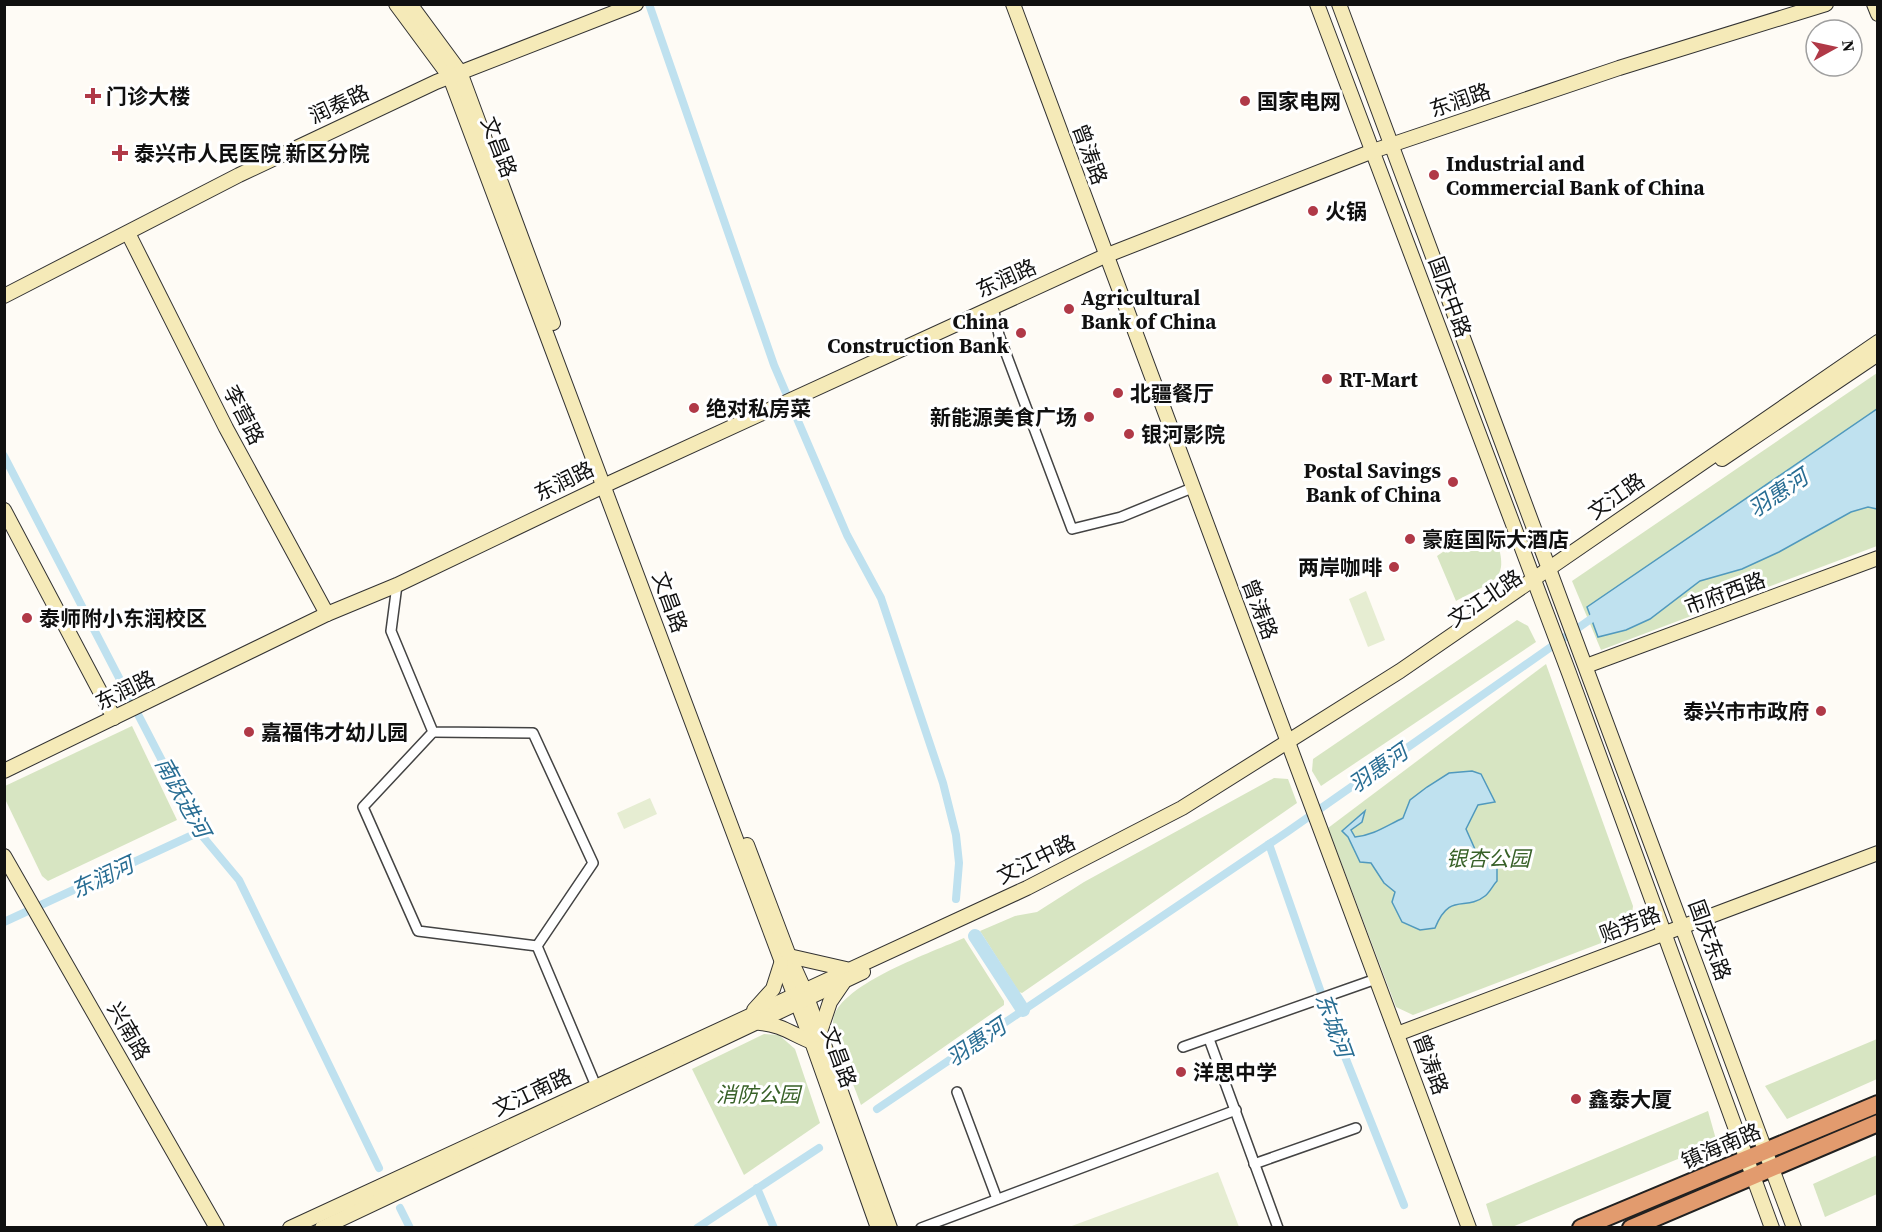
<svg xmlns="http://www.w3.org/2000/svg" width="1882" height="1232" font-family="'Source Serif 4','Noto Sans SC',serif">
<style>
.green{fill:#d7e5c2}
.pitch{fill:#e6edd2}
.water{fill:#bfe1ef;stroke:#5099bd;stroke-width:1.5}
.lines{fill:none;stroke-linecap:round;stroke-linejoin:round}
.canal{stroke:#bfe1ef;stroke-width:8}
.river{stroke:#bfe1ef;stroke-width:14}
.street-casing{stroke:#434343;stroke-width:12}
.secondary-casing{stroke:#323232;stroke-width:16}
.highway-casing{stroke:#212121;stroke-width:20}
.street{stroke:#fff;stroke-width:9}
.secondary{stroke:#f5eab8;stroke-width:14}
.highway{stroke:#e29b6e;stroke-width:16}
.poi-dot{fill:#b03947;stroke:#fff;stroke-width:2}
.labels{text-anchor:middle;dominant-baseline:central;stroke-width:6;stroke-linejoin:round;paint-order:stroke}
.poi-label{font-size:21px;font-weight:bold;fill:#101010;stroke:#fff;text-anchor:start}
.street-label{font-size:21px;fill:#101010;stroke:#fff}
.park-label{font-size:21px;font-style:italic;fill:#386128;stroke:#fff}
.water-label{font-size:22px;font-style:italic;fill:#286d93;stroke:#fff}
</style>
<rect width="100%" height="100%" fill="#fefbf5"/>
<g class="green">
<polygon points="1877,373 1877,546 1601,650 1572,581"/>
<path d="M1475,530H1493C1512,581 1498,578 1456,601L1437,556Z"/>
<polygon points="1517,620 1528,626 1536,642 1321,786 1312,771 1313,759"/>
<polygon points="1546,664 1633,906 1630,932 1413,1015 1396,1007 1328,828"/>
<polygon points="132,726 177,820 48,881 42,876 5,799 5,786"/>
<polygon points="1274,778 1288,779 1297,803 1022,993 1019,992 980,931 1015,916 1037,912 1084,882"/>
<path d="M964,938L1004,1001V1005L861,1105C855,1087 833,1039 833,1022C834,986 933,952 964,938Z"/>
<polygon points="764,1034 779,1035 795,1049 820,1123 744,1175 692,1069"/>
<polygon points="1877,1039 1877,1079 1787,1119 1765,1086"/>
<polygon points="1708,1111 1717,1143 1512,1227 1493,1227 1486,1204"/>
<polygon points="1877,1155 1877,1194 1825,1217 1813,1184"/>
</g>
<g class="pitch">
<polygon points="1366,591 1385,640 1368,647 1349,599"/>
<polygon points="650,798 657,814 624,829 617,813"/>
<polygon points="1218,1172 1239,1227 1069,1227"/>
</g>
<g class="water">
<polygon points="1877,409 1877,509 1868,507 1851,512 1779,552 1742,569 1700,581 1650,619 1626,630 1598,637 1587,607"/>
<path d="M1472,771L1481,774L1495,802L1478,805L1466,829L1478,856L1489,854L1497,867V881C1493,885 1490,892 1485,896C1465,912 1450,891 1435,928L1420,930L1402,922L1392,902L1395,892L1384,883L1371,863L1360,862L1348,837L1342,831L1365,811L1362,822L1351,830L1355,837C1374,835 1386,826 1403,818L1410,800L1427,787L1449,773Z"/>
</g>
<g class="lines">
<g class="canal">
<polyline points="649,4 774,365 847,535 881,598 943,783 956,835 959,863 956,899"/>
<polyline points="4,456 199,832 239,880 379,1168"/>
<polyline points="1269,844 1332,1024 1404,1205"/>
<polyline points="4,922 199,832"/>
<polyline points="877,1109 1287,832 1598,614"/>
<polyline points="757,1188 774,1228"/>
<polyline points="400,1208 410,1228"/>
<polyline points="697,1228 819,1148"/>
</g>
<polyline class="river" points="975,936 1023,1010"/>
<defs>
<g id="street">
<polyline points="993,307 999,335 1072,529 1121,517 1192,488"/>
<polyline points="397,585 391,631 433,732 533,733 593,863 537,946 596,1086"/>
<polyline points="433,732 363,807 418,931 537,946"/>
<polyline points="1209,1039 1278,1228"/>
<polyline points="1183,1047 1376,979"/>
<polyline points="957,1092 997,1199"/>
<polyline points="1254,1164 1356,1128"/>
<polyline points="921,1228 1236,1110"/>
</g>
<g id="secondary">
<polyline points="396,4 450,77 812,1042 878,1228"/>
<polyline points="410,4 460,72 553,323"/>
<polyline points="1013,4 1469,1228"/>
<polyline points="1317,4 1569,673 1772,1228"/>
<polyline points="1339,4 1794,1228"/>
<polyline points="1874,4 1878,14"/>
<polyline points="128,233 226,428 327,614"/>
<polyline points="4,296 239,175 436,82 636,4"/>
<polyline points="1722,459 1878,354"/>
<polyline points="4,510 114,718"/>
<polyline points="1586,666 1878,558"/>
<polyline points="4,771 327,614 397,585 612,482 1105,256 1373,151 1619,68 1826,4"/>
<polyline points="747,845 789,956 804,989 890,1228"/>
<polyline points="4,856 217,1228"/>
<polyline points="789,956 846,969"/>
<polyline points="754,1010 773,989 781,964"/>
<path d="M760,1023C780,1024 794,1035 812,1042"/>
<polyline points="1397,1034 1878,853"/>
<polyline points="819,1035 830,1002 843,983"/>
<polyline points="290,1228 1027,888 1182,808 1400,671 1878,342"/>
<polyline points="322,1228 863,972"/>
</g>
<g id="highway">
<polyline points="1581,1228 1878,1104"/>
<polyline points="1631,1228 1878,1123"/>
</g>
</defs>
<use href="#street" class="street-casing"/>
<use href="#secondary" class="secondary-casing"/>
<use href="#highway" class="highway-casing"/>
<use href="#street" class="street"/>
<use href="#secondary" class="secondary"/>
<use href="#highway" class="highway"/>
</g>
<g class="poi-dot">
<path d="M90 87h6v6h6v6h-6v6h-6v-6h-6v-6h6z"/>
<circle cx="1245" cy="101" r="6"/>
<path d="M117 144h6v6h6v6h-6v6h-6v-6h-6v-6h6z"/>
<circle cx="1434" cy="175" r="6"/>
<circle cx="1313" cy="211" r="6"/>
<circle cx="1069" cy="309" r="6"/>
<circle cx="1021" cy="333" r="6"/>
<circle cx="1327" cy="379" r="6"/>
<circle cx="1118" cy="393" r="6"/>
<circle cx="694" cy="408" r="6"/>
<circle cx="1089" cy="417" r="6"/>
<circle cx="1129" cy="434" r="6"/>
<circle cx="1453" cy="482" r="6"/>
<circle cx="1410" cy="539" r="6"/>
<circle cx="1394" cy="567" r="6"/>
<circle cx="27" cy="618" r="6"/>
<circle cx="1821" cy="711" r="6"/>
<circle cx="249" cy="732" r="6"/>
<circle cx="1181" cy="1072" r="6"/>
<circle cx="1576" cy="1099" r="6"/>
</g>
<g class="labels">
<g class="poi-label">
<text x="106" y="96">门诊大楼</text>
<text x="1257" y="101">国家电网</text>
<text x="134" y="153">泰兴市人民医院 新区分院</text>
<text x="1446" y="163">Industrial and<tspan x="1446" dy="24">Commercial Bank of China</tspan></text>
<text x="1325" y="211">火锅</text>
<text x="1081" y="297">Agricultural<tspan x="1081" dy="24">Bank of China</tspan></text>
<text x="1009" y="321" text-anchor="end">China<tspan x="1009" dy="24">Construction Bank</tspan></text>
<text x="1339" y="379">RT-Mart</text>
<text x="1130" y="393">北疆餐厅</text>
<text x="706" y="408">绝对私房菜</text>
<text x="1077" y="417" text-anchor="end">新能源美食广场</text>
<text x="1141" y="434">银河影院</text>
<text x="1441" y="470" text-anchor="end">Postal Savings<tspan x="1441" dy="24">Bank of China</tspan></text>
<text x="1422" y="539">豪庭国际大酒店</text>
<text x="1382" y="567" text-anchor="end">两岸咖啡</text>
<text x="39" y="618">泰师附小东润校区</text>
<text x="1809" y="711" text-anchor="end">泰兴市市政府</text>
<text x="261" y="732">嘉福伟才幼儿园</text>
<text x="1193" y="1072">洋思中学</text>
<text x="1588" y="1099">鑫泰大厦</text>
</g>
<g class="street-label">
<text transform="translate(1460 100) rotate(-19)">东润路</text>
<text transform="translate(339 104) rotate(-25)">润泰路</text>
<text transform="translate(499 147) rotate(69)">文昌路</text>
<text transform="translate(1090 154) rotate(70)">曾涛路</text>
<text transform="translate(1006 278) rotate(-24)">东润路</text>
<text transform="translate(1450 297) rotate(70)">国庆中路</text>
<text transform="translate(244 415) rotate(63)">李营路</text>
<text transform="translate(564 481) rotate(-26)">东润路</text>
<text transform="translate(1616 496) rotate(-35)">文江路</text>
<text transform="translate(1725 593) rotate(-20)">市府西路</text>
<text transform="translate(1485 598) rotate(-34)">文江北路</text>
<text transform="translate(670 602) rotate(70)">文昌路</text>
<text transform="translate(1260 609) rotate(69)">曾涛路</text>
<text transform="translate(125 690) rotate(-26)">东润路</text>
<text transform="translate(1036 859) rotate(-26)">文江中路</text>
<text transform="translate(1630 924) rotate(-21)">贻芳路</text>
<text transform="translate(1710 940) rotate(70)">国庆东路</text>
<text transform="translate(129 1031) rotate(60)">兴南路</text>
<text transform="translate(839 1057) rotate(70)">文昌路</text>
<text transform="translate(1431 1064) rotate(70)">曾涛路</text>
<text transform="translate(532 1092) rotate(-25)">文江南路</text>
<text transform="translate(1721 1146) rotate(-23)">镇海南路</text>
</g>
<g class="park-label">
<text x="1488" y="858">银杏公园</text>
<text x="758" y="1094">消防公园</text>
</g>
<g class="water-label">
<text transform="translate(1778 493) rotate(-34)">羽惠河</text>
<text transform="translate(1378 768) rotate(-35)">羽惠河</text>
<text transform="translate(183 797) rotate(61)">南跃进河</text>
<text transform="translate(102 877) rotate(-25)">东润河</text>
<text transform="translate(1334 1025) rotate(70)">东城河</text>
<text transform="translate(976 1042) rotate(-34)">羽惠河</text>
</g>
</g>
<rect width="1882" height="1232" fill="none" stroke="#101010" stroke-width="12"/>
<g transform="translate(1834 48) rotate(82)"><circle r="28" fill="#ffffff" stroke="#9f9f9f" stroke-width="1.5"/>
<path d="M0-4.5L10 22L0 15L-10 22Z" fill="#b03947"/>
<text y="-9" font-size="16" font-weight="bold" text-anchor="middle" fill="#101010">N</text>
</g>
</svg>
